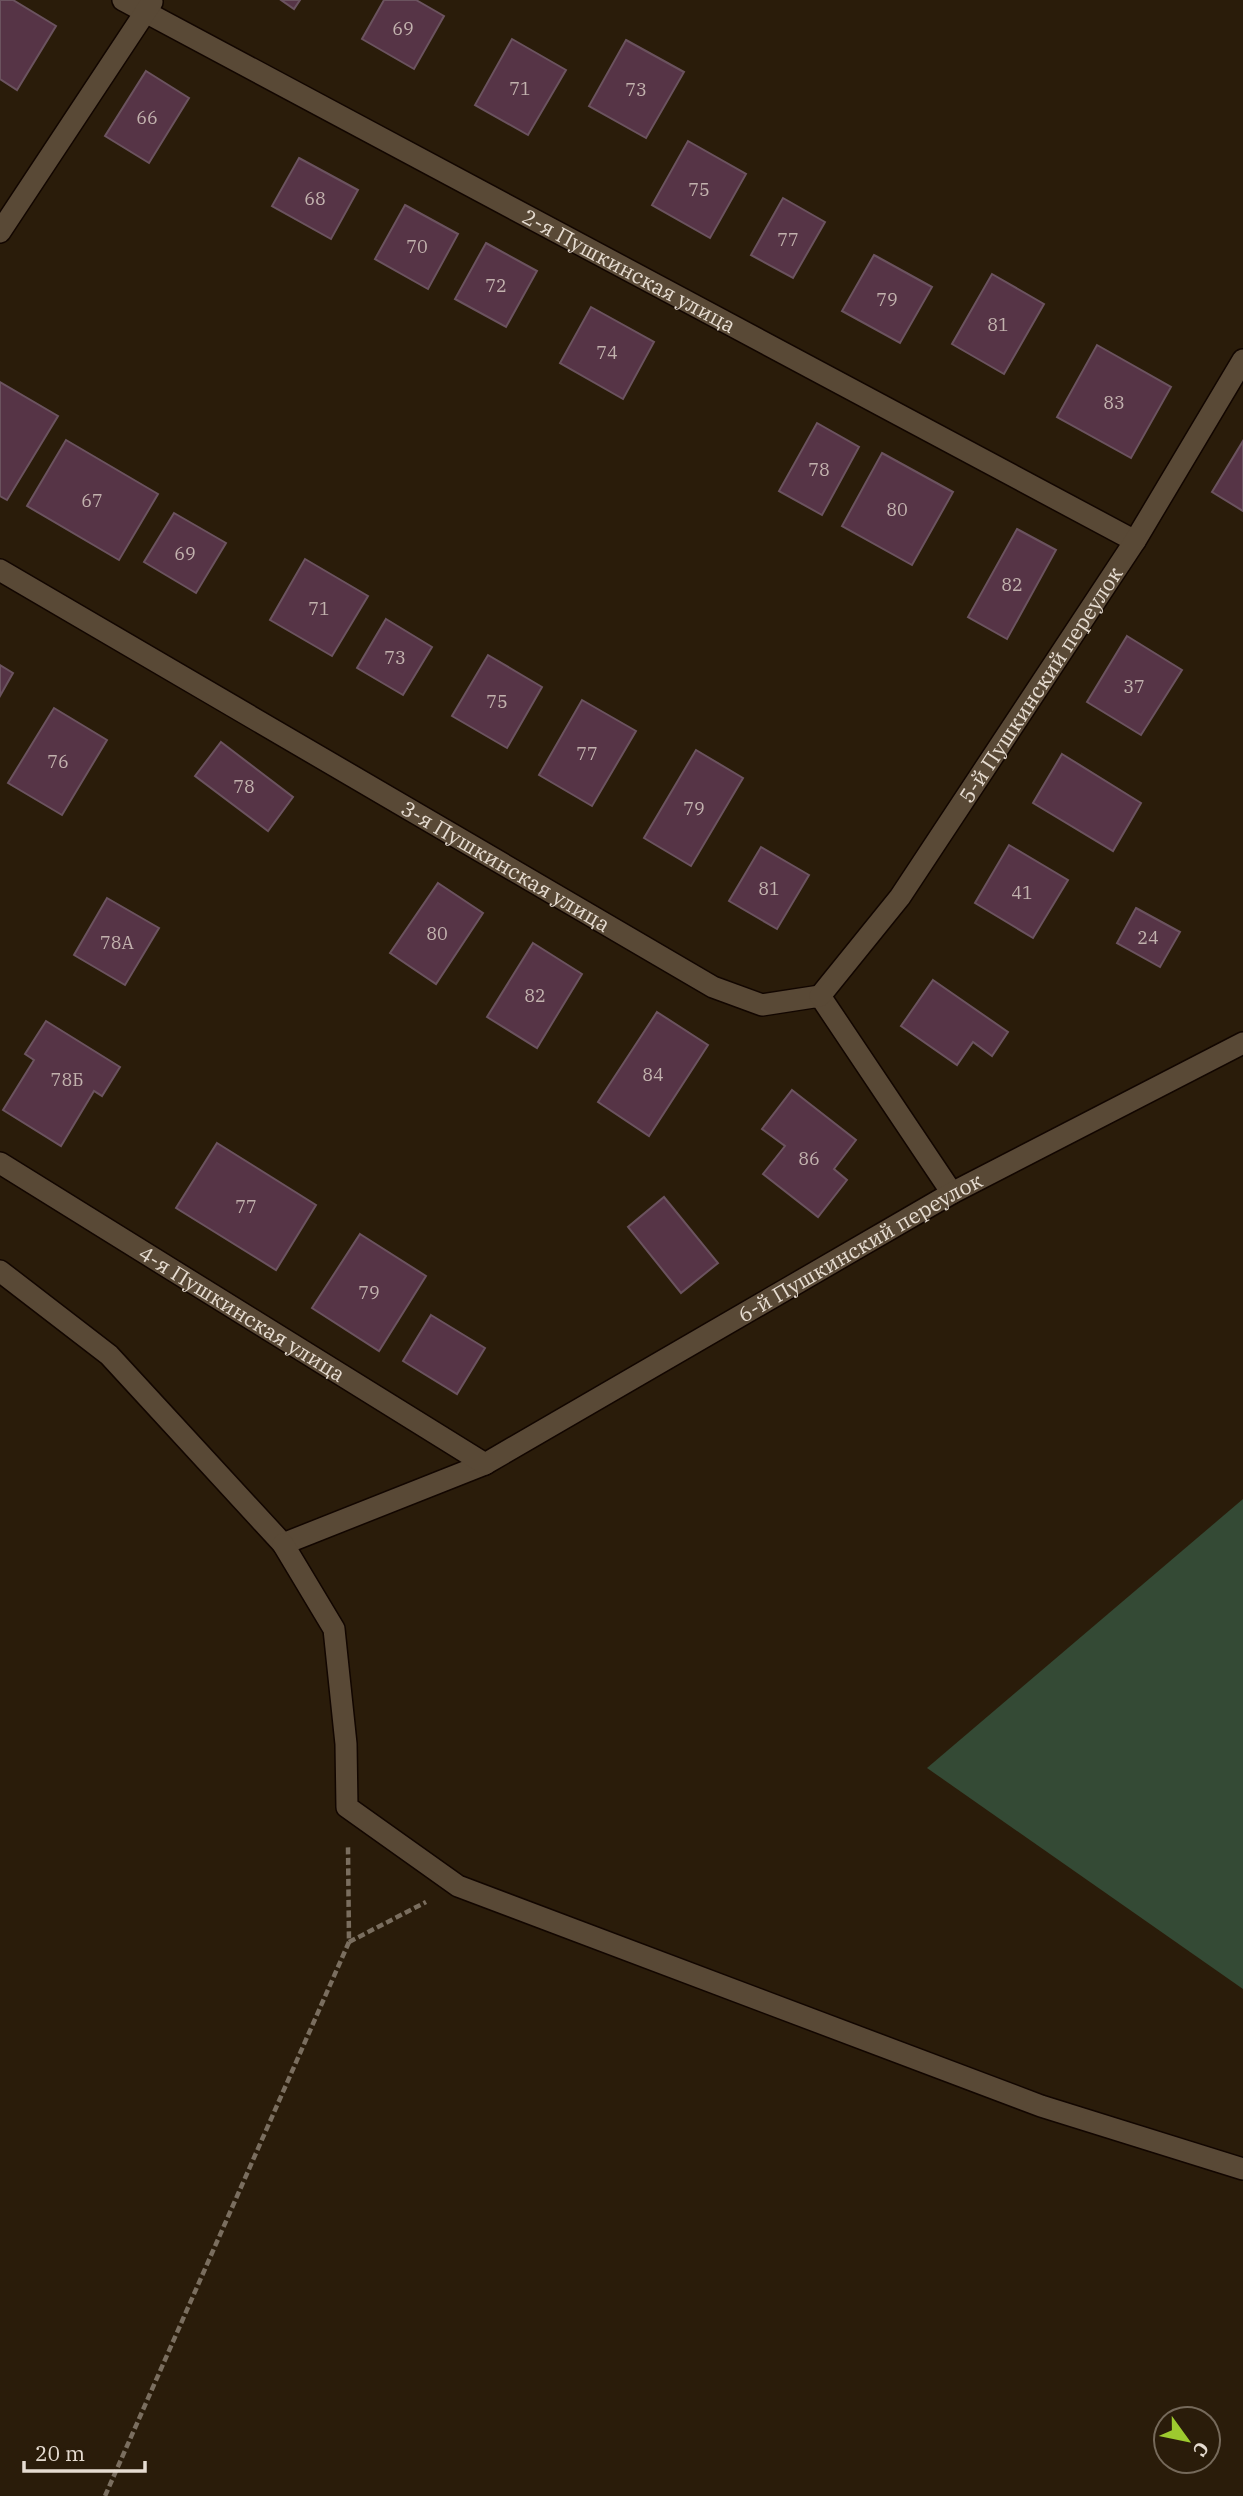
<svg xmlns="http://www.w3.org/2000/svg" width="1243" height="2496" font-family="'IBM Plex Serif',serif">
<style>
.green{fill:#344a35}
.building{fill:#563446;stroke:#6b535f;stroke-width:2}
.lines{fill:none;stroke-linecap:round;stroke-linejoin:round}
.service-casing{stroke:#120600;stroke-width:24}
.minor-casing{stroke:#120600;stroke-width:24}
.path{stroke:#7a6e5f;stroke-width:4.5;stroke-dasharray:7 3.5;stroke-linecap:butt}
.service{stroke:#594936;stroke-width:21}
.minor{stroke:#594936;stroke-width:21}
.labels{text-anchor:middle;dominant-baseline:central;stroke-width:6;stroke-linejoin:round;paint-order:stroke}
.number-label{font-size:18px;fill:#c2b2ae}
.street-label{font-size:21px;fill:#e6dcd1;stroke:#2a1c0a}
</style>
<rect width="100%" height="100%" fill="#2a1c0a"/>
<polygon class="green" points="1243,1499 1243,1989 927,1768"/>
<g class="building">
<polygon points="0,0 13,0 56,26 17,90 0,79"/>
<polygon points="281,0 300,0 294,9"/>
<polygon points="384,0 416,0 444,16 414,69 362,39"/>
<polygon points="512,39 566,70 528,135 475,105"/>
<polygon points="626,40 684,72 646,138 589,106"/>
<polygon points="146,71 189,98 149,163 105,136"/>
<polygon points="688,141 746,174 710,238 652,205"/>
<polygon points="299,158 358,190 331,239 272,206"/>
<polygon points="783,198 825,222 793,278 751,255"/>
<polygon points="405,205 458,234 428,289 375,259"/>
<polygon points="486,243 537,271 506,327 455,299"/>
<polygon points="874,255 932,287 900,343 842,311"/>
<polygon points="992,274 1044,304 1004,374 952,344"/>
<polygon points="591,307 654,342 623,399 560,363"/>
<polygon points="1097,345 1171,387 1131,458 1057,417"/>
<polygon points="0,382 58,416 7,500 0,496"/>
<polygon points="817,423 859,447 822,515 779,491"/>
<polygon points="66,440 158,494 119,560 27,506"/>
<polygon points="1243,441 1243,511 1212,492"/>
<polygon points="882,453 953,492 912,565 842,526"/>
<polygon points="174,513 226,543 196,593 144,562"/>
<polygon points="1017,529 1056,550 1007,639 968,617"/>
<polygon points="305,559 368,596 332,656 270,620"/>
<polygon points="386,619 432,647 403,695 357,668"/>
<polygon points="1127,636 1182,670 1141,735 1087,702"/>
<polygon points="488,655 542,687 507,748 452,716"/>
<polygon points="0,665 13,673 0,696"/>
<polygon points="582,700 636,731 592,806 539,775"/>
<polygon points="54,708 107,740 62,815 8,783"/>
<polygon points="221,742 293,797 268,831 195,776"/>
<polygon points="696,750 743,778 691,866 644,838"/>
<polygon points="1062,754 1141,803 1113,851 1033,803"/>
<polygon points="1009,845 1068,880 1033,938 975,903"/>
<polygon points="761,847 809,875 777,929 729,901"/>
<polygon points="438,883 483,913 436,984 390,953"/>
<polygon points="107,898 159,928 125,985 74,955"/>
<polygon points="1136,908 1180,932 1160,967 1117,943"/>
<polygon points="533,943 582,974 537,1048 487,1017"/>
<polygon points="933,980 1008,1032 992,1056 973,1042 957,1065 901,1026"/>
<polygon points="657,1012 708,1045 649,1136 598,1102"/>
<polygon points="46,1021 120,1067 102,1096 94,1091 61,1146 3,1110 34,1060 25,1054"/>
<polygon points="792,1090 856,1140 834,1169 847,1180 818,1217 763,1174 785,1146 762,1129"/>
<polygon points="217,1143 316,1205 276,1270 176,1208"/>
<polygon points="664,1197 718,1263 681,1293 628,1227"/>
<polygon points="360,1234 426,1276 379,1351 312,1308"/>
<polygon points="431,1315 485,1348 457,1394 403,1361"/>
</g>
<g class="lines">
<defs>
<g id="service">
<polyline points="0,1271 109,1355 283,1544 485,1464"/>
<polyline points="283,1544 334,1629 346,1744 347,1807 458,1886 1041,2106 1243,2169"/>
</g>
<g id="minor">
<path id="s1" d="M123,0L1135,541"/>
<polyline points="0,232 152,2"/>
<path id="s2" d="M0,570L713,987L762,1005L820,996L952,1193"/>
<path id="s3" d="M820,996L900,897L1135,541L1243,360"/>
<path id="s4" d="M0,1163L485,1464L952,1193L1243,1043"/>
</g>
</defs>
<use href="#service" class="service-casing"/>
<use href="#minor" class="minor-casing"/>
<g class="path">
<polyline points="349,1942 426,1902"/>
<polyline points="105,2496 349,1942 348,1846"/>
</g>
<use href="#service" class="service"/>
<use href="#minor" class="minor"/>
</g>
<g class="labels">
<g class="number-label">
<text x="403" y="28">69</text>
<text x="520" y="88">71</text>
<text x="636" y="89">73</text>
<text x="147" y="117">66</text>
<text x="699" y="189">75</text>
<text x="315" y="198">68</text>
<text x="788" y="239">77</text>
<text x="417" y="246">70</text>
<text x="496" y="285">72</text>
<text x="887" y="299">79</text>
<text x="998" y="324">81</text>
<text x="607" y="352">74</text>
<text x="1114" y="402">83</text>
<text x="819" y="469">78</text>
<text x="92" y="500">67</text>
<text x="897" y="509">80</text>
<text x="185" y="553">69</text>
<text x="1012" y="584">82</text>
<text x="319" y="608">71</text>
<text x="395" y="657">73</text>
<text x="1134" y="686">37</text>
<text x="497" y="701">75</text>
<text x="587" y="753">77</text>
<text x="58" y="761">76</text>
<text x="244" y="786">78</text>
<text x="694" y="808">79</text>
<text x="769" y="888">81</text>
<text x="1022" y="892">41</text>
<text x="437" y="933">80</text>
<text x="1148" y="937">24</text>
<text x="117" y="942">78А</text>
<text x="535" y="995">82</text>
<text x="653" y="1074">84</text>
<text x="67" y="1079">78Б</text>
<text x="809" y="1158">86</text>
<text x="246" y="1206">77</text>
<text x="369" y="1292">79</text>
</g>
<g class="street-label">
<text stroke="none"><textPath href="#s1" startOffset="574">2-я Пушкинская улица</textPath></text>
<text stroke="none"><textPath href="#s3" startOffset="382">5-й Пушкинский переулок</textPath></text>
<text stroke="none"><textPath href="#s2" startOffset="586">3-я Пушкинская улица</textPath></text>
<text stroke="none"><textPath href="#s4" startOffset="1004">6-й Пушкинский переулок</textPath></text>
<text stroke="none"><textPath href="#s4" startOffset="285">4-я Пушкинская улица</textPath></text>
</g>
</g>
<g transform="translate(1187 2440) rotate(123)"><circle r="33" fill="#2a1c0a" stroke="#75695a" stroke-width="2"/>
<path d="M0-5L12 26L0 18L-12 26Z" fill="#9dca2f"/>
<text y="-10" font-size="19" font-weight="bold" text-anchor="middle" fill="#e6dcd1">С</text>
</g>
<path d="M24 2461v10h121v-10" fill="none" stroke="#e6dcd1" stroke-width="3.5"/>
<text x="35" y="2461" font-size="21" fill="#e6dcd1" stroke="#2a1c0a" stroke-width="5" paint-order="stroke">20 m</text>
</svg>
